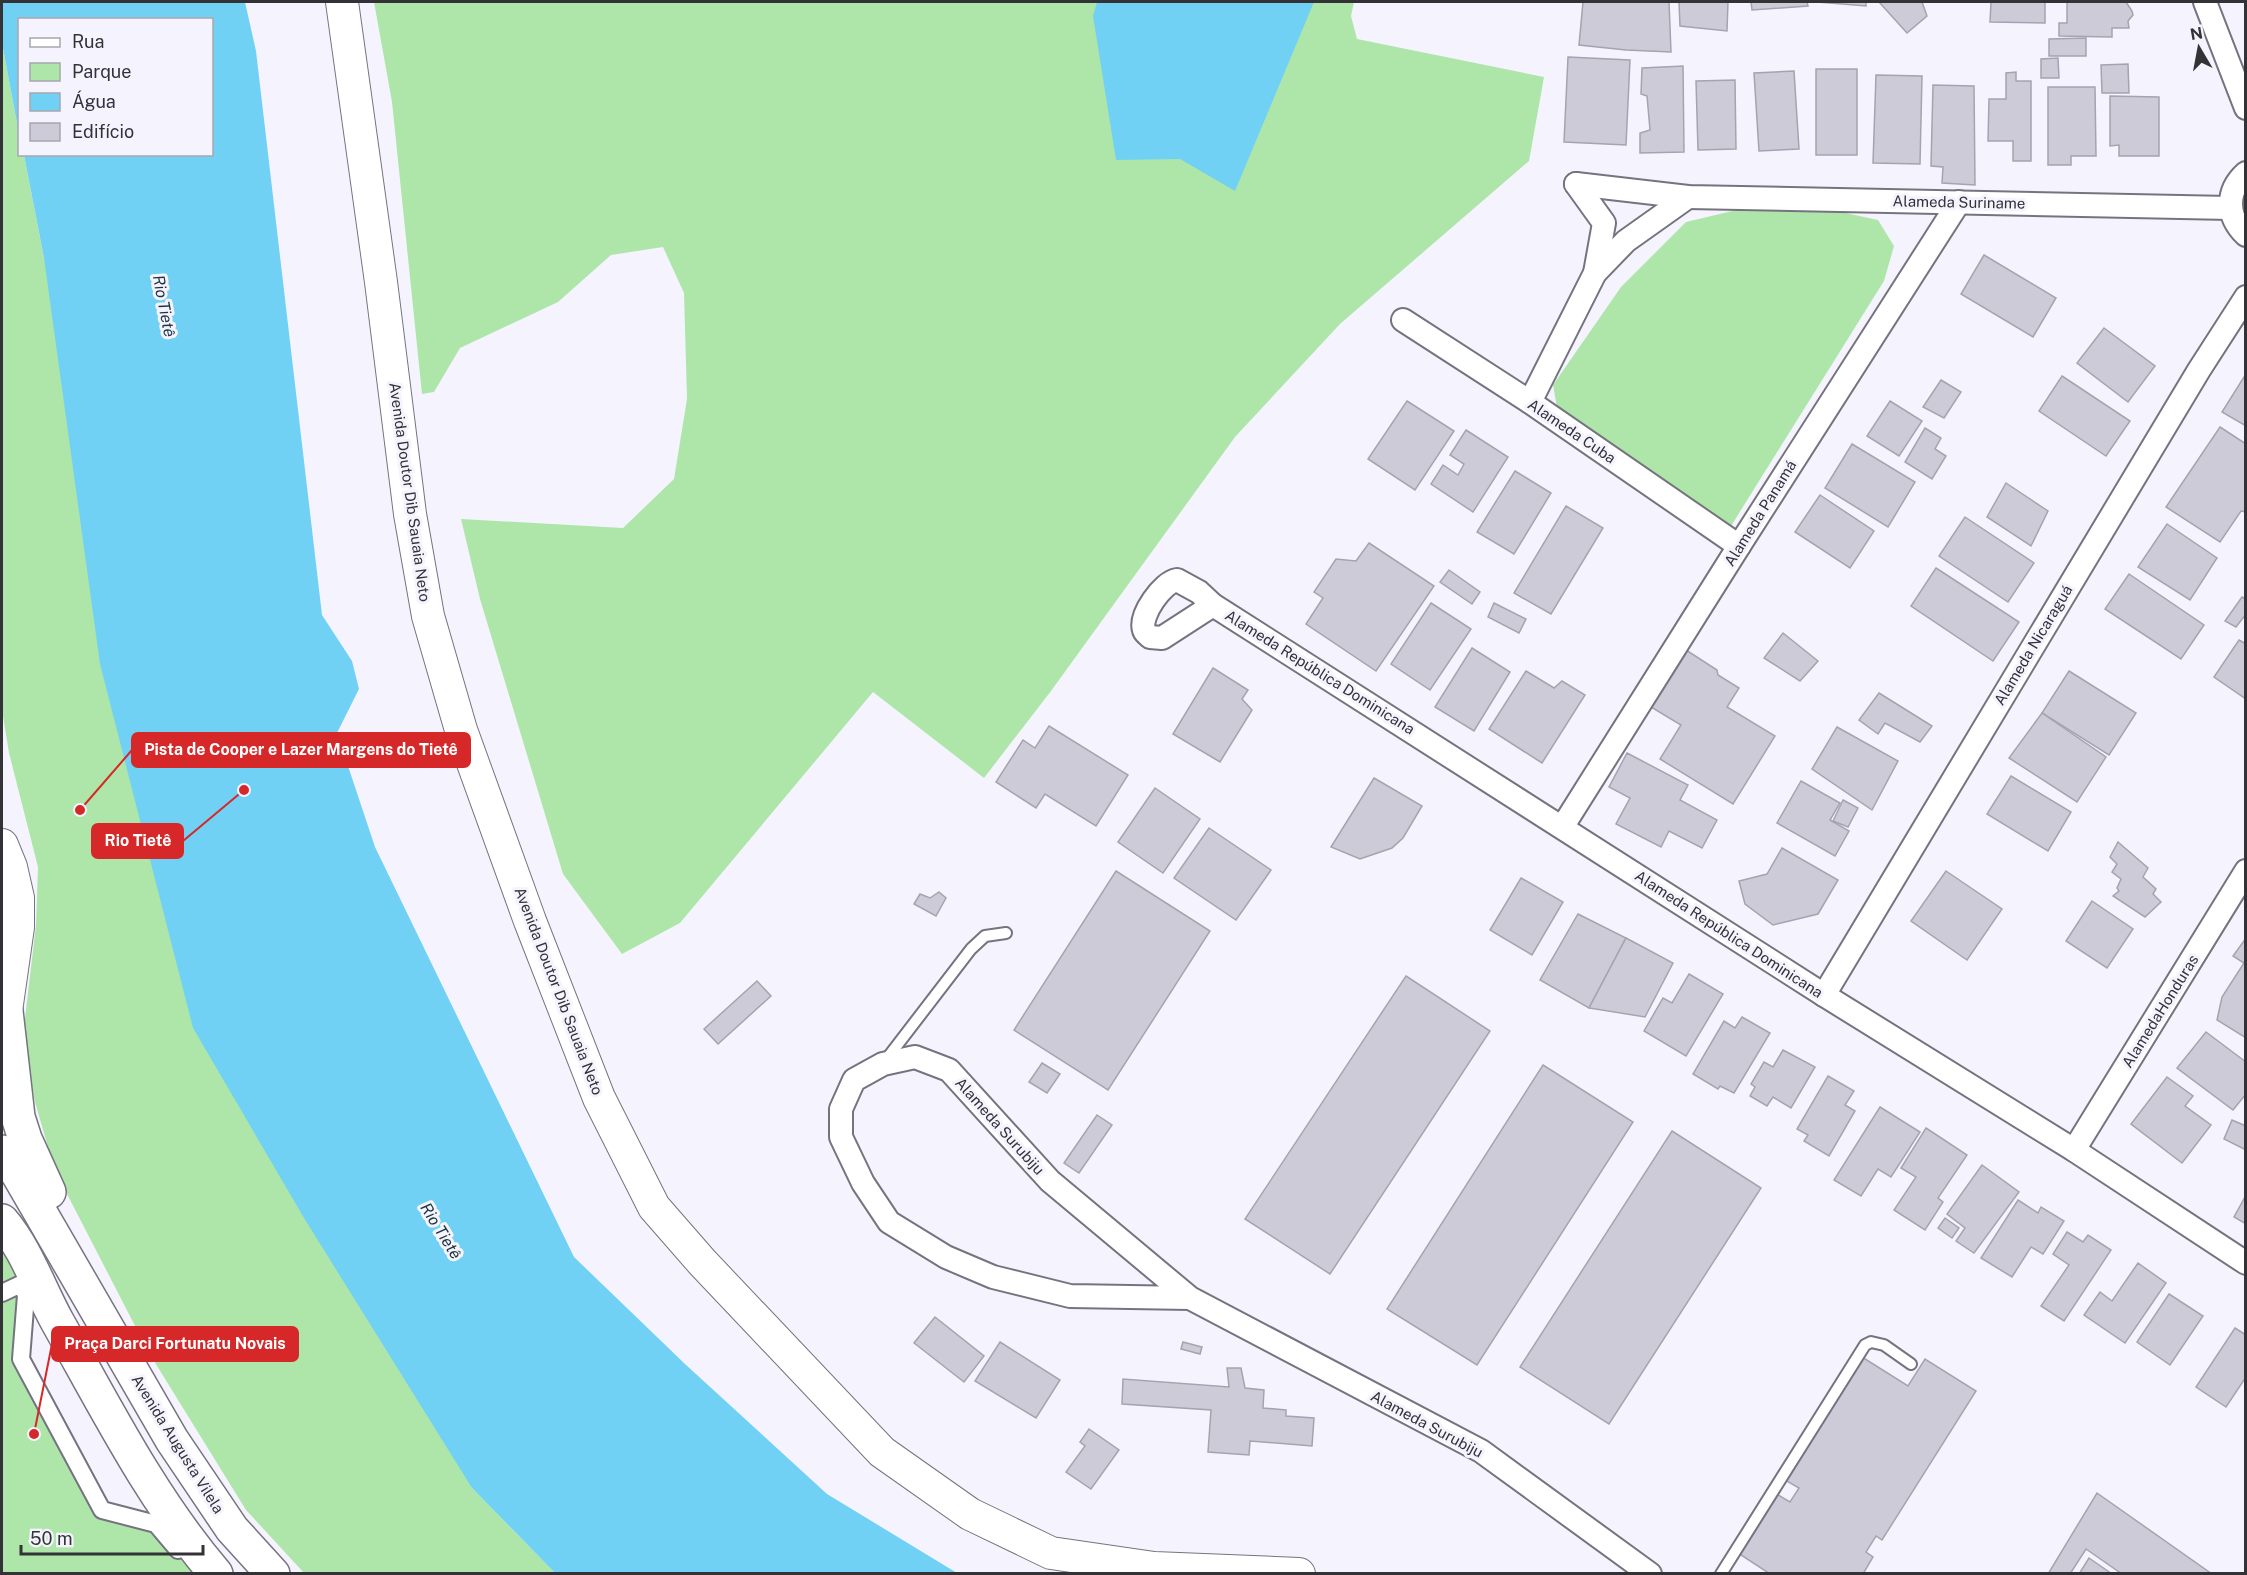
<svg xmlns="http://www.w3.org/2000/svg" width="2247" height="1575" font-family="'Public Sans',sans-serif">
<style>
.green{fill:#aee6aa}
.water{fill:#71d1f4}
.building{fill:#cdcbd8;stroke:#a5a3b0;stroke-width:1.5}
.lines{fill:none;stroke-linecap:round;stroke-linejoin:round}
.service-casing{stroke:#75737f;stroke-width:14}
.pedestrian-casing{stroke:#75737f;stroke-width:20}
.minor-casing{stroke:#75737f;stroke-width:26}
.secondary-casing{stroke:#75737f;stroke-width:34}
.primary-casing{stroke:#75737f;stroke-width:36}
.service{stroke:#fff;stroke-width:10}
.pedestrian{stroke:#fff;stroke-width:16}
.minor{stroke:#fff;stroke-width:22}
.secondary{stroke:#fff;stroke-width:32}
.primary{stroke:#fff;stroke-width:33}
.labels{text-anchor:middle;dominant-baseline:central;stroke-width:6;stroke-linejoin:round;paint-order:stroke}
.street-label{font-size:15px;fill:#323237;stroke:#f5f4fe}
.water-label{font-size:16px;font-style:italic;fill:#1e343c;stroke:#f5f4fe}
.leader{fill:none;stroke:#d62828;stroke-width:2}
.callout-dot{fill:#d62828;stroke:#f5f4fe;stroke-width:2}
.callout{fill:#d62828;stroke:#d62828;stroke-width:2}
.callout-label{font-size:16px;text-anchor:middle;font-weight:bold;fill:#fff}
</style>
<rect width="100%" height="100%" fill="#f5f4fe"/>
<g class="green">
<polygon points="374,2 1354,2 1351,16 1357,39 1544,77 1529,161 1340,324 1235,437 1051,691 984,778 873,692 680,923 622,954 563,874 480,599 461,519 623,528 674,479 687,399 684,293 663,247 611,255 558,302 460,348 434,392 422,394 392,102"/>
<polygon points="2,43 19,134 20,154 24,155 44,258 472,1488 555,1573 304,1573 246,1510 149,1353 67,1194 48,1147 35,1102 23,1035 36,925 38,867 9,753 2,710"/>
<polygon points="1745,208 1841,212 1878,220 1894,246 1884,281 1731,526 1558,413 1553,385 1621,287 1686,222"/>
<polygon points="2,1242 23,1277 25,1359 107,1508 161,1520 204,1573 2,1573"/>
</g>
<g class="water">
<polygon points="2,2 245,2 256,51 322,615 352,661 359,689 337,733 375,847 574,1257 685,1364 827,1494 957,1573 555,1573 472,1488 304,1218 193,1028 100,664 44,258 24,155 212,154 212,20 20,20 19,134 2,43"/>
<polygon points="1097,2 1314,2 1235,191 1180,159 1116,160 1093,16"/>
</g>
<g class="building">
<polygon points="1583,2 1669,2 1671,52 1626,50 1579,45"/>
<polygon points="1679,2 1728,2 1727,31 1680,26"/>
<polygon points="1751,2 1807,2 1808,6 1752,10"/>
<polygon points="1817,2 1866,2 1866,6"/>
<polygon points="1879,2 1922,2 1927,16 1907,33"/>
<polygon points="1991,2 2045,2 2045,23 1990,22"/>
<polygon points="2067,2 2126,2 2132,11 2133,15 2128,21 2129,28 2112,28 2112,37 2059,36 2059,23 2067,23"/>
<polygon points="2086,38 2086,56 2049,56 2049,39"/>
<polygon points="1568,57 1630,60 1626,145 1564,142"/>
<polygon points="2058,58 2059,78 2041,78 2041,59"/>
<polygon points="2128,64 2129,93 2102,93 2101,65"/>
<polygon points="1683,66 1684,152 1640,153 1640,133 1650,130 1647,96 1641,94 1642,68"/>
<rect x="1816" y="69" width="41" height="86"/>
<polygon points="1794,71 1799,149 1759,151 1754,73"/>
<polygon points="2016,72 2016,81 2031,81 2031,161 2013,161 2013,141 1988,141 1989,99 2006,99 2006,73"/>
<polygon points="1876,75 1922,76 1920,164 1873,163"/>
<polygon points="1735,80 1736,149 1698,150 1696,81"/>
<polygon points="1933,85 1974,86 1975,185 1942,183 1943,167 1931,166"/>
<polygon points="2048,87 2095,87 2096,156 2071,156 2071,165 2048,165"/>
<polygon points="2110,96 2159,97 2159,156 2119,156 2119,145 2110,146"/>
<polygon points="1984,255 2056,298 2033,337 1961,294"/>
<polygon points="2104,328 2155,366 2128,402 2077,363"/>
<polygon points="2062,376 2130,421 2106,456 2039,411"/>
<polygon points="2244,377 2246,378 2246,426 2222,412"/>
<polygon points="1941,380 1961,392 1944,418 1923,407"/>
<polygon points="1407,401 1454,431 1415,490 1368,459"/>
<polygon points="1890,401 1922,421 1899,456 1867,436"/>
<polygon points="2220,427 2246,444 2246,512 2241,511 2220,542 2166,507"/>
<polygon points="1925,428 1941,438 1935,449 1946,456 1932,479 1905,462"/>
<polygon points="1466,430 1508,457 1473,512 1431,484 1443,465 1458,475 1464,464 1450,455"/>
<polygon points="1852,444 1915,482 1888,527 1825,488"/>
<polygon points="1515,471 1551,493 1514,554 1477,532"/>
<polygon points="2006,483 2048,511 2031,546 1987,517"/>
<polygon points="1820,495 1874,531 1850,568 1795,532"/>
<polygon points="1566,506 1603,528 1551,614 1514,593"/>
<polygon points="1965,517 2034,563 2008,602 1939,556"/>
<polygon points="2167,524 2217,558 2190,600 2138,567"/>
<polygon points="1369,543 1434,586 1376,671 1306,624 1323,598 1314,592 1336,559 1356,561"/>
<polygon points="1936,568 2019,622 1993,661 1911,606"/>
<polygon points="1449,570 1480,592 1472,604 1440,582"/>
<polygon points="2129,574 2204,625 2181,659 2105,609"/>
<polygon points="2242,597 2246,599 2246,614 2236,627 2225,621"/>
<polygon points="1431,603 1471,629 1430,690 1391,664"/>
<polygon points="1494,603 1526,619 1519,633 1488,617"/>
<polygon points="1783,633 1818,661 1800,681 1764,658"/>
<polygon points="2239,640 2246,644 2246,699 2214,677"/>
<polygon points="1472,648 1510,672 1474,731 1435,707"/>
<polygon points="1686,650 1717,670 1718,675 1739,688 1727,707 1775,736 1733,804 1660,759 1681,725 1651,707"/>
<polygon points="1213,668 1248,690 1242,699 1252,710 1220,762 1173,734"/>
<polygon points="1526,671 1554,688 1562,681 1585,695 1542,763 1489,729"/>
<polygon points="2069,671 2136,713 2109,755 2042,713"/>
<polygon points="1879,693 1932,726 1920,742 1885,723 1878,734 1859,720"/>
<polygon points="2042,713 2106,757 2077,802 2009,758"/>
<polygon points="1049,726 1128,775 1096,826 1045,794 1036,808 996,782 1023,740 1035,748"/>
<polygon points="1837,727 1898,761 1872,810 1812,769"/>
<polygon points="1627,753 1688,785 1680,800 1717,820 1702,848 1669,831 1661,847 1616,824 1630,798 1609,787"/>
<polygon points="2011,776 2071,812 2048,851 1987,814"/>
<polygon points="1374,778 1422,806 1403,838 1392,848 1360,859 1331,847"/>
<polygon points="1801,781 1840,803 1830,820 1849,831 1835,856 1777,823"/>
<polygon points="1155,788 1200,819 1163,873 1118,842"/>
<polygon points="1843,800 1858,808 1848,827 1833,821"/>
<polygon points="1209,828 1271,870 1236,920 1174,878"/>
<polygon points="2118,842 2148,868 2143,877 2156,889 2153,894 2161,902 2145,917 2113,896 2119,891 2117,888 2121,879 2112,872 2117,864 2110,857"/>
<polygon points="1782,848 1838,880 1818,914 1773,925 1745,904 1739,881 1767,874"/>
<polygon points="1116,871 1210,931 1108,1090 1014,1030"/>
<polygon points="1946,871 2002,909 1967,960 1911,921"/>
<polygon points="1521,878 1563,902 1532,955 1490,930"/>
<polygon points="939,892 946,898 936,916 914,904 920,894 930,898"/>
<polygon points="2092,901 2133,929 2107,968 2066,941"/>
<polygon points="1578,914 1626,938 1589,1008 1540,980"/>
<polygon points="1626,938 1673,963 1645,1017 1589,1008"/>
<polygon points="2246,938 2246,1038 2217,1020 2222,997 2244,963 2233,956"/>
<polygon points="1689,974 1723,994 1686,1056 1644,1031 1663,998 1672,1003"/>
<polygon points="1406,976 1490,1031 1330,1274 1245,1219"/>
<polygon points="757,981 771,996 718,1044 704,1029"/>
<polygon points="1742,1017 1770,1033 1734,1093 1720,1086 1718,1089 1693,1074 1724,1021 1735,1028"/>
<polygon points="2206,1032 2246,1062 2246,1094 2233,1110 2177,1068"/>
<polygon points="1783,1050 1815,1067 1791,1108 1773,1097 1767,1106 1750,1096 1755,1087 1751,1084 1764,1062 1773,1067"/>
<polygon points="1042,1063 1060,1074 1047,1093 1029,1082"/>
<polygon points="1543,1065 1633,1122 1477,1365 1387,1309"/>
<polygon points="1828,1076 1854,1091 1845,1105 1855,1111 1829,1156 1804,1141 1808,1135 1797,1129"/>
<polygon points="2167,1077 2193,1096 2185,1106 2211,1125 2182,1163 2131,1124"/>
<polygon points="1880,1107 1920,1132 1891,1177 1878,1169 1861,1196 1834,1180"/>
<polygon points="1097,1115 1112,1125 1079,1173 1064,1163"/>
<polygon points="2232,1120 2246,1126 2246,1150 2224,1139"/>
<polygon points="1926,1128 1967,1155 1938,1198 1943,1202 1925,1230 1894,1210 1916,1177 1901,1168"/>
<polygon points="1672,1131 1761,1188 1609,1424 1520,1367"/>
<polygon points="1982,1165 2019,1192 1974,1253 1956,1241 1965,1228 1947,1214"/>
<polygon points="2246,1195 2246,1224 2234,1217"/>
<polygon points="2018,1200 2038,1213 2041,1207 2064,1221 2043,1254 2031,1247 2012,1277 1981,1258"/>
<polygon points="1945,1218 1959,1228 1952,1238 1938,1228"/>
<polygon points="2067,1232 2083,1242 2088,1235 2111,1250 2064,1321 2041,1306 2069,1265 2053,1254"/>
<polygon points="2138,1263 2166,1283 2125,1343 2084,1315 2100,1292 2112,1301"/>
<polygon points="2169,1294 2203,1316 2170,1365 2137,1342"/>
<polygon points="935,1317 984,1356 964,1382 914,1343"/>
<polygon points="2235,1328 2246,1335 2246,1377 2226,1407 2196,1387"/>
<polygon points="1000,1342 1060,1380 1036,1418 975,1381"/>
<polygon points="1183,1342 1202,1347 1200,1354 1181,1349"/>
<polygon points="1862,1357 1908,1386 1925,1359 1976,1391 1882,1540 1876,1536 1866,1552 1873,1557 1863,1574 1770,1574 1738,1553 1775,1493 1790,1502 1799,1488 1785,1480"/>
<polygon points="1227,1368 1241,1368 1245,1388 1264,1390 1263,1408 1286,1410 1286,1416 1314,1418 1312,1446 1250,1441 1249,1455 1208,1452 1211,1410 1122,1404 1123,1379 1229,1387"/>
<polygon points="1089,1429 1119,1450 1091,1489 1066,1472 1085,1446 1080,1442"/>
<polygon points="2097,1493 2212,1574 2122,1574 2086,1549 2070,1574 2048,1574"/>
<polygon points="2089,1558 2112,1574 2079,1574"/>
</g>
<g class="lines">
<defs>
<g id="service">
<polyline points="885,1061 971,949 985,936 1006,933"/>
<polyline points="1721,1574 1865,1345 1871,1342 1884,1345 1911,1364"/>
</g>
<polyline id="pedestrian" points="2,1293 21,1284 26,1295 21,1359 102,1510 156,1524 178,1550"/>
<g id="minor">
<polyline points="2205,2 2246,108"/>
<path d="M2246,173C2226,191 2226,216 2246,235"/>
<polyline points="1576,184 1688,197 2230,208"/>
<polyline points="1576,184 1604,223 1595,273"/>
<polyline points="1403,320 1530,402 1739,546"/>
<polyline points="1530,402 1595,273 1626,241 1688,197"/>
<path d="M1213,605L1162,638L1150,637C1148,635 1144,632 1144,630C1139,615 1163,582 1177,580L1199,592L1213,605L1824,995L2074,1150L2246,1263"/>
<polyline points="1563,826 1739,546 1959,202"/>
<polyline points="1824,995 2199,370 2246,297"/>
<polyline points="2074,1150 2246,871"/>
<polyline points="1190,1298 1070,1296 993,1277 946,1257 889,1222 863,1183 841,1137 841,1109 854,1080 883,1064 915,1057 949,1070 1050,1181 1190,1298 1481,1451 1650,1574"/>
</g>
<g id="secondary">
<polyline points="342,2 381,282 410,514 428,616 461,730 530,921 599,1098 654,1207 702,1262 882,1452 970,1514 1051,1553 1154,1568 1299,1574"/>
<polyline points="2,845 11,867 18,898 18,927 6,1011 2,1027"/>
</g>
<g id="primary">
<polyline points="6,1011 18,1117 25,1139 49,1192"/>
<polyline points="2,1152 18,1174 172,1440 232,1529 273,1574"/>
<path d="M2,1221C26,1249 39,1288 57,1321C106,1408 151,1498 216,1574"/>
</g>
</defs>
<use href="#service" class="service-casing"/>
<use href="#pedestrian" class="pedestrian-casing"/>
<use href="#minor" class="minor-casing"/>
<use href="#secondary" class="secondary-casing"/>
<use href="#primary" class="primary-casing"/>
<use href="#service" class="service"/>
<use href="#pedestrian" class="pedestrian"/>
<use href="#minor" class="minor"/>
<use href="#secondary" class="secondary"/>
<use href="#primary" class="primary"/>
</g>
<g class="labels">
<g class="street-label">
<text transform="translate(1959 202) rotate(1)">Alameda Suriname</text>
<text transform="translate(1572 431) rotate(34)">Alameda Cuba</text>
<text transform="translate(410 492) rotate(82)">Avenida Doutor Dib Sauaia Neto</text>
<text transform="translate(1760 513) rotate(-58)">Alameda Panamá</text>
<text transform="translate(2033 645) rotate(-59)">Alameda Nicaraguá</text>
<text transform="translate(1320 672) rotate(32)">Alameda República Dominicana</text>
<text transform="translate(1729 934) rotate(33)">Alameda República Dominicana</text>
<text transform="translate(559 991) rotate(69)">Avenida Doutor Dib Sauaia Neto</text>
<text transform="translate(2160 1011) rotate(-58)">AlamedaHonduras</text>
<text transform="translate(1000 1126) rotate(48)">Alameda Surubiju</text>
<text transform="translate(1427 1424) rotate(28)">Alameda Surubiju</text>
<text transform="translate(178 1444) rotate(58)">Avenida Augusta Vilela</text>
</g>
<g class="water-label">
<text transform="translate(164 306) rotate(79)">Rio Tietê</text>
<text transform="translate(441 1231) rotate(58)">Rio Tietê</text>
</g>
</g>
<path class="leader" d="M80 810L132 750M244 790L183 841M34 1434L52 1344"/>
<g class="callout-dot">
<circle cx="80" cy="810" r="6"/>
<circle cx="244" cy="790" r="6"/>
<circle cx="34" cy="1434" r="6"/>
</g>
<g class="callout">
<rect x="132" y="733" width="338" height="34" rx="6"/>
<rect x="92" y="824" width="91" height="34" rx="6"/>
<rect x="52" y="1327" width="246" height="34" rx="6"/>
</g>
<g class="callout-label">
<text x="301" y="755">Pista de Cooper e Lazer Margens do Tietê</text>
<text x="138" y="846">Rio Tietê</text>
<text x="175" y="1349">Praça Darci Fortunatu Novais</text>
</g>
<rect width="2247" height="1575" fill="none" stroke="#323237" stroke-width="6"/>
<rect x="18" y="18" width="195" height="138" fill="#f5f4fe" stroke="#a7a6ae" stroke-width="1.5"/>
<rect x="30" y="38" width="30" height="9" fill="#ffffff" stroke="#a7a6ae" stroke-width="1.5"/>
<text x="72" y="48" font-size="18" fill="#323237">Rua</text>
<rect x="30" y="63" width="30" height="18" fill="#aee6aa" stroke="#a7a6ae" stroke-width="1.5"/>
<text x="72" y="78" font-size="18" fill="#323237">Parque</text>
<rect x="30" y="93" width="30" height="18" fill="#71d1f4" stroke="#a7a6ae" stroke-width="1.5"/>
<text x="72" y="108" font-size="18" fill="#323237">Água</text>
<rect x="30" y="123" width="30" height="18" fill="#cdcbd8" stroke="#a7a6ae" stroke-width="1.5"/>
<text x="72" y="138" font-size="18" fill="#323237">Edifício</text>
<g transform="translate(2199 48) rotate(350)" stroke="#f5f4fe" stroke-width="4.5" paint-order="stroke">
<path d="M0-4.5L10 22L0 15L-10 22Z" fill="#323237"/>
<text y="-9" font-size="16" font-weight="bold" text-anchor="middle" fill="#323237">N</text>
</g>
<path d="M21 1545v9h182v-9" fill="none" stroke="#323237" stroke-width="3"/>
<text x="30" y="1545" font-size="18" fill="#323237" stroke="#f5f4fe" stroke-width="4.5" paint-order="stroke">50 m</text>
</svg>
